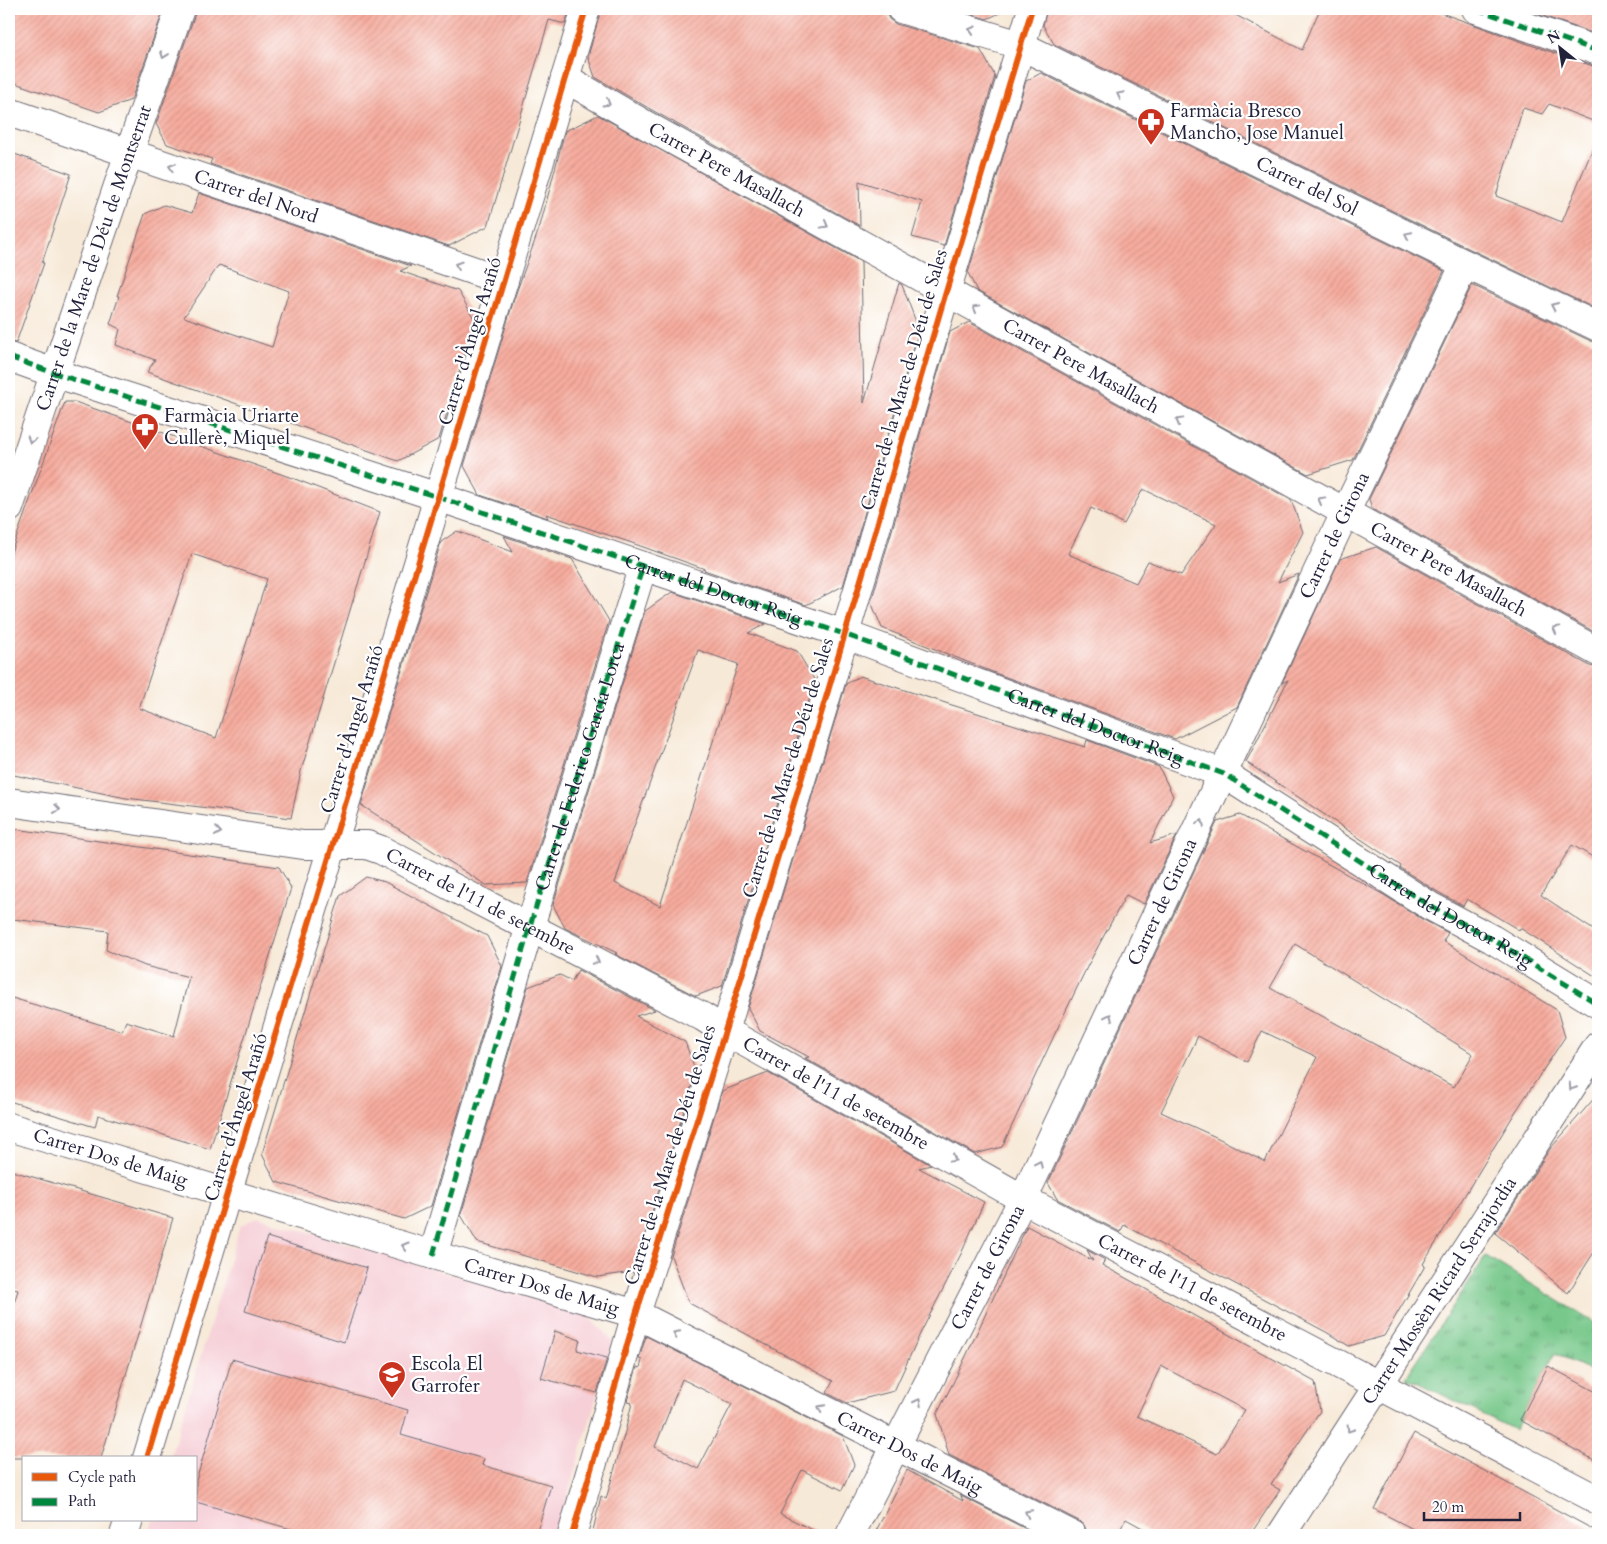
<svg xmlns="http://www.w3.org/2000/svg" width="1607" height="1544" font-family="Cardo,serif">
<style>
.built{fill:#f6cfd7}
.grass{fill:url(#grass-tufts);stroke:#4c7562}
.building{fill:url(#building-hatch);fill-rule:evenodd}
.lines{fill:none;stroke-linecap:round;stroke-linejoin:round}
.minor-casing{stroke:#6d6872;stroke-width:30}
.minor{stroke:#fff;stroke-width:28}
.quiet{stroke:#00873e;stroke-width:5;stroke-dasharray:10 5;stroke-linecap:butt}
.cycleway-casing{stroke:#fff;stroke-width:9}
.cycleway{stroke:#e8590c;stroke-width:6}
.oneway{stroke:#9c9ca7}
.labels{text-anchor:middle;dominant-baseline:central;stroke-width:4.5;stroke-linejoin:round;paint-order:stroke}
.poi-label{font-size:19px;fill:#22223b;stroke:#fff;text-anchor:start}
.street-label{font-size:19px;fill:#22223b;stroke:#fff}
</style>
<defs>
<pattern id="grass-tufts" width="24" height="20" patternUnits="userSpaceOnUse" patternTransform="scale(1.25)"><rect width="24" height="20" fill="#77c88a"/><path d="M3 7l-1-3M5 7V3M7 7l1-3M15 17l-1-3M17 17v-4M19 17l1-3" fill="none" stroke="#61a272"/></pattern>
<pattern id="building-hatch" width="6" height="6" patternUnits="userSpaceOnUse" patternTransform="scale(1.25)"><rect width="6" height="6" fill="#f7ac9e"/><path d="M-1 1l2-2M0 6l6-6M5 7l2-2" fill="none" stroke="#d39489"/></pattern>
</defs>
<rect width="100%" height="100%" fill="#fff"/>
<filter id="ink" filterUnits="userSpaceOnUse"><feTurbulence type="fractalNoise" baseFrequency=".02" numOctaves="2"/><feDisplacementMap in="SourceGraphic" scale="10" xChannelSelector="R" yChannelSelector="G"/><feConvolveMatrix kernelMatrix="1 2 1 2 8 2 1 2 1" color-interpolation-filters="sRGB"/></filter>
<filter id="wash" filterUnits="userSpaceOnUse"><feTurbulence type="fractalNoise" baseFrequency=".0096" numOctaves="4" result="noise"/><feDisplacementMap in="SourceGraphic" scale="20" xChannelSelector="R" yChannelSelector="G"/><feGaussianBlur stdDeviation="1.12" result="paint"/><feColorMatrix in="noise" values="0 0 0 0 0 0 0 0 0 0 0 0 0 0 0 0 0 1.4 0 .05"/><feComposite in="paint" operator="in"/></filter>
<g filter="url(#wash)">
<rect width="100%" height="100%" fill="#f7e9d7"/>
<polygon class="built" points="257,1217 585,1314 613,1341 556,1535 147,1535 152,1520 196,1520 196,1458 170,1458 240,1226"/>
<polygon class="grass" points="1486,1256 1598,1325 1598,1374 1555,1353 1515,1430 1406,1377"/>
<g id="blocks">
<g class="building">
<polygon points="9,9 164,9 131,100 99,112 9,81"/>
<polygon points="195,9 570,9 565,24 549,20 488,226 449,246 210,164 212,159 167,144 156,124 195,14"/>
<polygon points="601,9 886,9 886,13 889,19 896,24 980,49 995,76 944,246 912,237 922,202 859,181 860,226 659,114 595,77 588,57"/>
<polygon points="954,9 1008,9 987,19"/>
<polygon points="1047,9 1224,9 1302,50 1320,9 1430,9 1531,45 1593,66 1598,66 1598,123 1549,104 1542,114 1523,108 1496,196 1562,222 1598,136 1598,310 1472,250 1054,44 1043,25"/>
<polygon points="1542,9 1598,9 1598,35 1540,15"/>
<polygon points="1041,73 1444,271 1353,460 1308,474 977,291 968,273 1026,81"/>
<polygon points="598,115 861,262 864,403 899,283 902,285 919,330 843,586 806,605 704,570 705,569 629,542 546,514 548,518 480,495 464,466 514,299 540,226 565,131"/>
<polygon points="9,152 71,174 42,263 44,263 16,343 9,342"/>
<path d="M199,193L411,266L400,271L458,291L475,320L439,439L398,461L147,372L155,360L116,345L120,329L110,324L119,296H117L145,214L164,205L192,213ZM219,265L289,291L272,347L184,317Z"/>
<polygon points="1472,285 1591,341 1598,342 1598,634 1372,509 1369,499"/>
<path d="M969,322L1291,500L1303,532L1278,582L1299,574L1237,707L1175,739L995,673L882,628L871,602L950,332ZM1143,489L1216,524L1181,575L1148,561L1136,583L1068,554L1091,508L1124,524Z"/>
<path d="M65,402H75L295,479L380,512L301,771L291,818L126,798L9,774V558ZM192,554L267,579L216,738L139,708Z"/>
<polygon points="457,531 513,552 504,536 572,559 609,621 527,883 486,885 361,805 441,542"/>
<polygon points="1376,547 1590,666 1598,668 1598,860 1572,845 1541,895 1598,933 1598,978 1520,928 1519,930 1467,899 1463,906 1438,892 1400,868 1401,866 1246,762 1288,680 1282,683 1340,559"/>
<path d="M672,592L766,624L748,633L797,651L815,681L722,986L696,996L615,954L617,953L565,928L553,905L645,611ZM698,650L738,664L660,906L615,883L628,843Z"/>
<polygon points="860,676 1085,747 1087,740 1159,767 1173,796 1150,843 1177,835 1144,904 1126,895 1088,965 1060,1023 1002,1147 975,1154 805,1058 809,1057 760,1031 748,1008 846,684"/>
<path d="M1240,815L1384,895L1422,919L1448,933L1443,941L1557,1010L1565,1037L1516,1111L1423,1264L1425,1266L1384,1336L1349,1346L1326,1332L1124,1225L1120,1232L1057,1199L1048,1183L1217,822ZM1295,944L1473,1054L1454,1087L1270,988ZM1262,1031L1317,1057L1265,1162L1218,1138L1161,1112L1198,1036L1247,1062Z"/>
<polygon points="9,828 279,867 291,888 210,1149 98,1115 95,1127 9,1101 9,997 122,1031 126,1021 174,1036 189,977 145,966 106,950 108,931 13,919 13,917 9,915"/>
<polygon points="366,877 385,882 487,936 502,966 431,1206 404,1219 276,1182 262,1154 340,896"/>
<polygon points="578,970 655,1010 636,1016 685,1042 696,1072 633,1272 597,1277 477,1242 461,1215 528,987 560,975 572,981"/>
<polygon points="768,1073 931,1165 919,1168 984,1202 961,1254 920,1334 894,1391 847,1403 827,1393 833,1381 689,1303 671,1256 722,1091"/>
<polygon points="1598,1094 1598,1246 1568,1293 1495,1233 1550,1149"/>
<polygon points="9,1170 173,1218 101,1458 9,1458 9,1320 18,1290 9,1288"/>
<path d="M1027,1226L1093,1261L1087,1250L1105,1260L1102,1265L1315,1382L1320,1411L1271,1485L1280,1490L1250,1535H1155L1126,1519L1117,1535H1087L1085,1527L1079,1521L949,1455L937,1414L958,1373ZM1161,1366L1245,1410L1217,1454L1137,1416Z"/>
<polygon points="267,1237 367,1268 344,1342 245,1311"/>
<polygon points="555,1331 580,1340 577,1350 607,1358 597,1393 541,1378"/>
<path d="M646,1336L843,1436L854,1465L842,1490L802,1470L780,1514L823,1535H592L601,1496L606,1499L625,1432L632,1403L627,1401L637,1367L640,1368L642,1360L639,1359ZM682,1379L732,1404L698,1469L655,1447Z"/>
<polygon points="232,1359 408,1410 401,1435 484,1459 482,1465 551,1485 536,1535 312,1535 196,1502 196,1481"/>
<polygon points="1548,1366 1598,1393 1598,1462 1520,1420"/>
<polygon points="1414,1433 1598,1532 1598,1535 1425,1535 1374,1509"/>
<polygon points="907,1470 963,1501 961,1496 1038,1535 874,1535"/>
</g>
</g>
</g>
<g filter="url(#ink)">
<use href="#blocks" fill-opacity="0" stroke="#6d6872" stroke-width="1"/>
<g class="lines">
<defs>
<g id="minor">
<path id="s1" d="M901,9L1020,45L1465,264L1598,327"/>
<polyline points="1476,9 1598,51"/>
<path id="s2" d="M565,78L651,128L1598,652"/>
<path id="s3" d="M9,112L504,281"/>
<path id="s4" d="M9,357L54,373L438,497L844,634L1224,774L1430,906L1492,939L1598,1004"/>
<path id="s5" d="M9,508L129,153L180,9"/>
<path id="s6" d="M9,802L303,845H367L381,850L703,1017L725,1031L1023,1199L1598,1500"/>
<path id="s7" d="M9,1127L433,1255L636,1314L1072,1535"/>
<polyline points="433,1255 530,926 643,566"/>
<polyline points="147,1458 586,9"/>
<polyline points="124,1535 129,1520"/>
<polyline points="572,1535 636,1314 725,1031 828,691 946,292 1032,9"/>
<path id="s8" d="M850,1535L1023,1199L1345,513L1465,264"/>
<path id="s9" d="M1281,1535L1598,1046"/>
</g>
</defs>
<use href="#minor" class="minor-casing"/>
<use href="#minor" class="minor"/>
<g class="quiet">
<polyline points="1476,9 1598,51"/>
<polyline points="9,357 54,373 438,497 844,634 1224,774 1430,906 1492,939 1598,1004"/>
<path id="s10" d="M433,1255L530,926L643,566"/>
</g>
<defs>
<g id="cycleway">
<polyline points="147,1458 586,9"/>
<polyline points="572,1535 636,1314 725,1031 828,691 946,292 1032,9"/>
</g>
</defs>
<use href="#cycleway" class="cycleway-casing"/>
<use href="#cycleway" class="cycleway"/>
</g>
<defs><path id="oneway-chevron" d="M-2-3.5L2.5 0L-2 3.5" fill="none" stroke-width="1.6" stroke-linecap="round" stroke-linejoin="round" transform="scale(1.25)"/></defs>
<g class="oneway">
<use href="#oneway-chevron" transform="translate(972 30) rotate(-163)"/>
<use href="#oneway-chevron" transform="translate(164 55) rotate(110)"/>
<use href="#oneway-chevron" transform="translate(1120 95) rotate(-154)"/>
<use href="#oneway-chevron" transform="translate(607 103) rotate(30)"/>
<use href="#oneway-chevron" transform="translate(172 167) rotate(-161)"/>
<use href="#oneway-chevron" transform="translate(825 225) rotate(29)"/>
<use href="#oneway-chevron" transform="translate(1408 235) rotate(-154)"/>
<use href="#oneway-chevron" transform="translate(458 265) rotate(-161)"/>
<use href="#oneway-chevron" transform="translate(1554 306) rotate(-155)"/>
<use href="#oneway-chevron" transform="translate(976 308) rotate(-151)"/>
<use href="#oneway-chevron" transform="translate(1179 421) rotate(-151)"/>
<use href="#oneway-chevron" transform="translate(31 440) rotate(108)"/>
<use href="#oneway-chevron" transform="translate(1321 500) rotate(-151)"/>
<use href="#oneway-chevron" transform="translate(1556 629) rotate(-151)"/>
<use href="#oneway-chevron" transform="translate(57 809) rotate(8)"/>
<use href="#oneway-chevron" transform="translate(1201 823) rotate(-65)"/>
<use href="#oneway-chevron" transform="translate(218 832) rotate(8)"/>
<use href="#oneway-chevron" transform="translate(596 961) rotate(28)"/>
<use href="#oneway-chevron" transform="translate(1109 1017) rotate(-65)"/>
<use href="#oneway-chevron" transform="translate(1572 1087) rotate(123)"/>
<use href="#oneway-chevron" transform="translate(953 1159) rotate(29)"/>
<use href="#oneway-chevron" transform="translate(1039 1164) rotate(-65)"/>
<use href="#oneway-chevron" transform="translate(405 1246) rotate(-163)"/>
<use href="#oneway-chevron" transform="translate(676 1334) rotate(-153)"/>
<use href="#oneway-chevron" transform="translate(918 1402) rotate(-63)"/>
<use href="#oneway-chevron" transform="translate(821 1408) rotate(-153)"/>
<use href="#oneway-chevron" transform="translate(1350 1429) rotate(123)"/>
<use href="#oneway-chevron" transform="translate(1028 1513) rotate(-153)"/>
</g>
</g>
<defs>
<symbol id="pharmacy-pin" viewBox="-11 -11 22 30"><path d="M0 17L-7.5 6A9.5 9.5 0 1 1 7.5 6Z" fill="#c8321e" stroke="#fff"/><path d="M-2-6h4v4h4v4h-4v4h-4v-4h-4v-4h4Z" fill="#fff"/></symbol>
<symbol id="school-pin" viewBox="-11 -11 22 30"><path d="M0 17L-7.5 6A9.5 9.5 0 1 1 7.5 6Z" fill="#c8321e" stroke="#fff"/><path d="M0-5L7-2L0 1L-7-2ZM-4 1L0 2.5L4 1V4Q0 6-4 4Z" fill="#fff"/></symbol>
</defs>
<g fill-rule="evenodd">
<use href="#pharmacy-pin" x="1135" y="106" width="32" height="43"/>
<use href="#pharmacy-pin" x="129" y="411" width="32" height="43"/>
<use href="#school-pin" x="376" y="1359" width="32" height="43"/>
</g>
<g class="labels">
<g class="poi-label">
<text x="1170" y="111">Farmàcia Bresco<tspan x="1170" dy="22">Mancho, Jose Manuel</tspan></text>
<text x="164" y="416">Farmàcia Uriarte<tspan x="164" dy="22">Cullerè, Miquel</tspan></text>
<text x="411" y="1364">Escola El<tspan x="411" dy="22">Garrofer</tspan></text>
</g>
<g class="street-label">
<text stroke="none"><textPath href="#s2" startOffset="186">Carrer Pere Masallach</textPath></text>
<text stroke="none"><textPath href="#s1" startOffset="444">Carrer del Sol</textPath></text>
<text stroke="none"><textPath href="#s3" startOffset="261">Carrer del Nord</textPath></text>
<text stroke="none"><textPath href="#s5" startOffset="264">Carrer de la Mare de Déu de Montserrat</textPath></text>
<text transform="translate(470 341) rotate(-73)">Carrer d'Àngel Arañó</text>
<text stroke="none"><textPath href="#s2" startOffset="591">Carrer Pere Masallach</textPath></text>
<text transform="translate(904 380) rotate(-74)">Carrer de la Mare de Déu de Sales</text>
<text stroke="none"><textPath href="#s8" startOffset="1111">Carrer de Girona</textPath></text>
<text stroke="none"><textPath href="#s2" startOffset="1011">Carrer Pere Masallach</textPath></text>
<text stroke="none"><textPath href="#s4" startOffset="742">Carrer del Doctor Reig</textPath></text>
<text stroke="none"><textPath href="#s4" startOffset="1148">Carrer del Doctor Reig</textPath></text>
<text transform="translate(352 729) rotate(-73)">Carrer d'Àngel Arañó</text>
<text stroke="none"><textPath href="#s10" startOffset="510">Carrer de Federico García Lorca</textPath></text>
<text transform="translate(788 768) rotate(-73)">Carrer de la Mare de Déu de Sales</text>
<text stroke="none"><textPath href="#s6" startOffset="488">Carrer de l'11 de setembre</textPath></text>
<text stroke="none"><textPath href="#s8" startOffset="706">Carrer de Girona</textPath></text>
<text stroke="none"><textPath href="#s4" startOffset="1552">Carrer del Doctor Reig</textPath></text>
<text stroke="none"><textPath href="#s6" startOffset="892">Carrer de l'11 de setembre</textPath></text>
<text transform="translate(236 1117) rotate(-73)">Carrer d'Àngel Arañó</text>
<text transform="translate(670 1155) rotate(-73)">Carrer de la Mare de Déu de Sales</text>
<text stroke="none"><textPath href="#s7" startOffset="106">Carrer Dos de Maig</textPath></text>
<text stroke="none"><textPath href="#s8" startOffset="301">Carrer de Girona</textPath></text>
<text stroke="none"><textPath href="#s7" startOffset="556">Carrer Dos de Maig</textPath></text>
<text stroke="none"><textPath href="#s6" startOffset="1298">Carrer de l'11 de setembre</textPath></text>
<text stroke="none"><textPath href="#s9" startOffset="291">Carrer Mossèn Ricard Serrajordia</textPath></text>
<text stroke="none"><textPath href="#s7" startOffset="961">Carrer Dos de Maig</textPath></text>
</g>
</g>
<rect width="1607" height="1544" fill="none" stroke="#fff" stroke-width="30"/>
<rect x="22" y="1456" width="175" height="65" fill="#ffffff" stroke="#a7a7b1"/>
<rect x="32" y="1473" width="25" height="8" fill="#e8590c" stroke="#a7a7b1"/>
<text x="68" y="1482" font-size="15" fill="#22223b">Cycle path</text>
<rect x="32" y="1498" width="25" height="8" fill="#00873e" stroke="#a7a7b1"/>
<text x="68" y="1506" font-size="15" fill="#22223b">Path</text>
<g transform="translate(1560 48) rotate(330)" stroke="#ffffff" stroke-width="4" paint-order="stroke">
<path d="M0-4L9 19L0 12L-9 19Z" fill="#22223b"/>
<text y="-8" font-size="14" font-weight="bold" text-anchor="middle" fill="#22223b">N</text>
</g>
<path d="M1424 1512v8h96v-8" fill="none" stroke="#22223b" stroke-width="2.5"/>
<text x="1432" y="1512" font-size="15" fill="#22223b" stroke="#ffffff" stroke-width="4" paint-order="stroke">20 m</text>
</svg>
